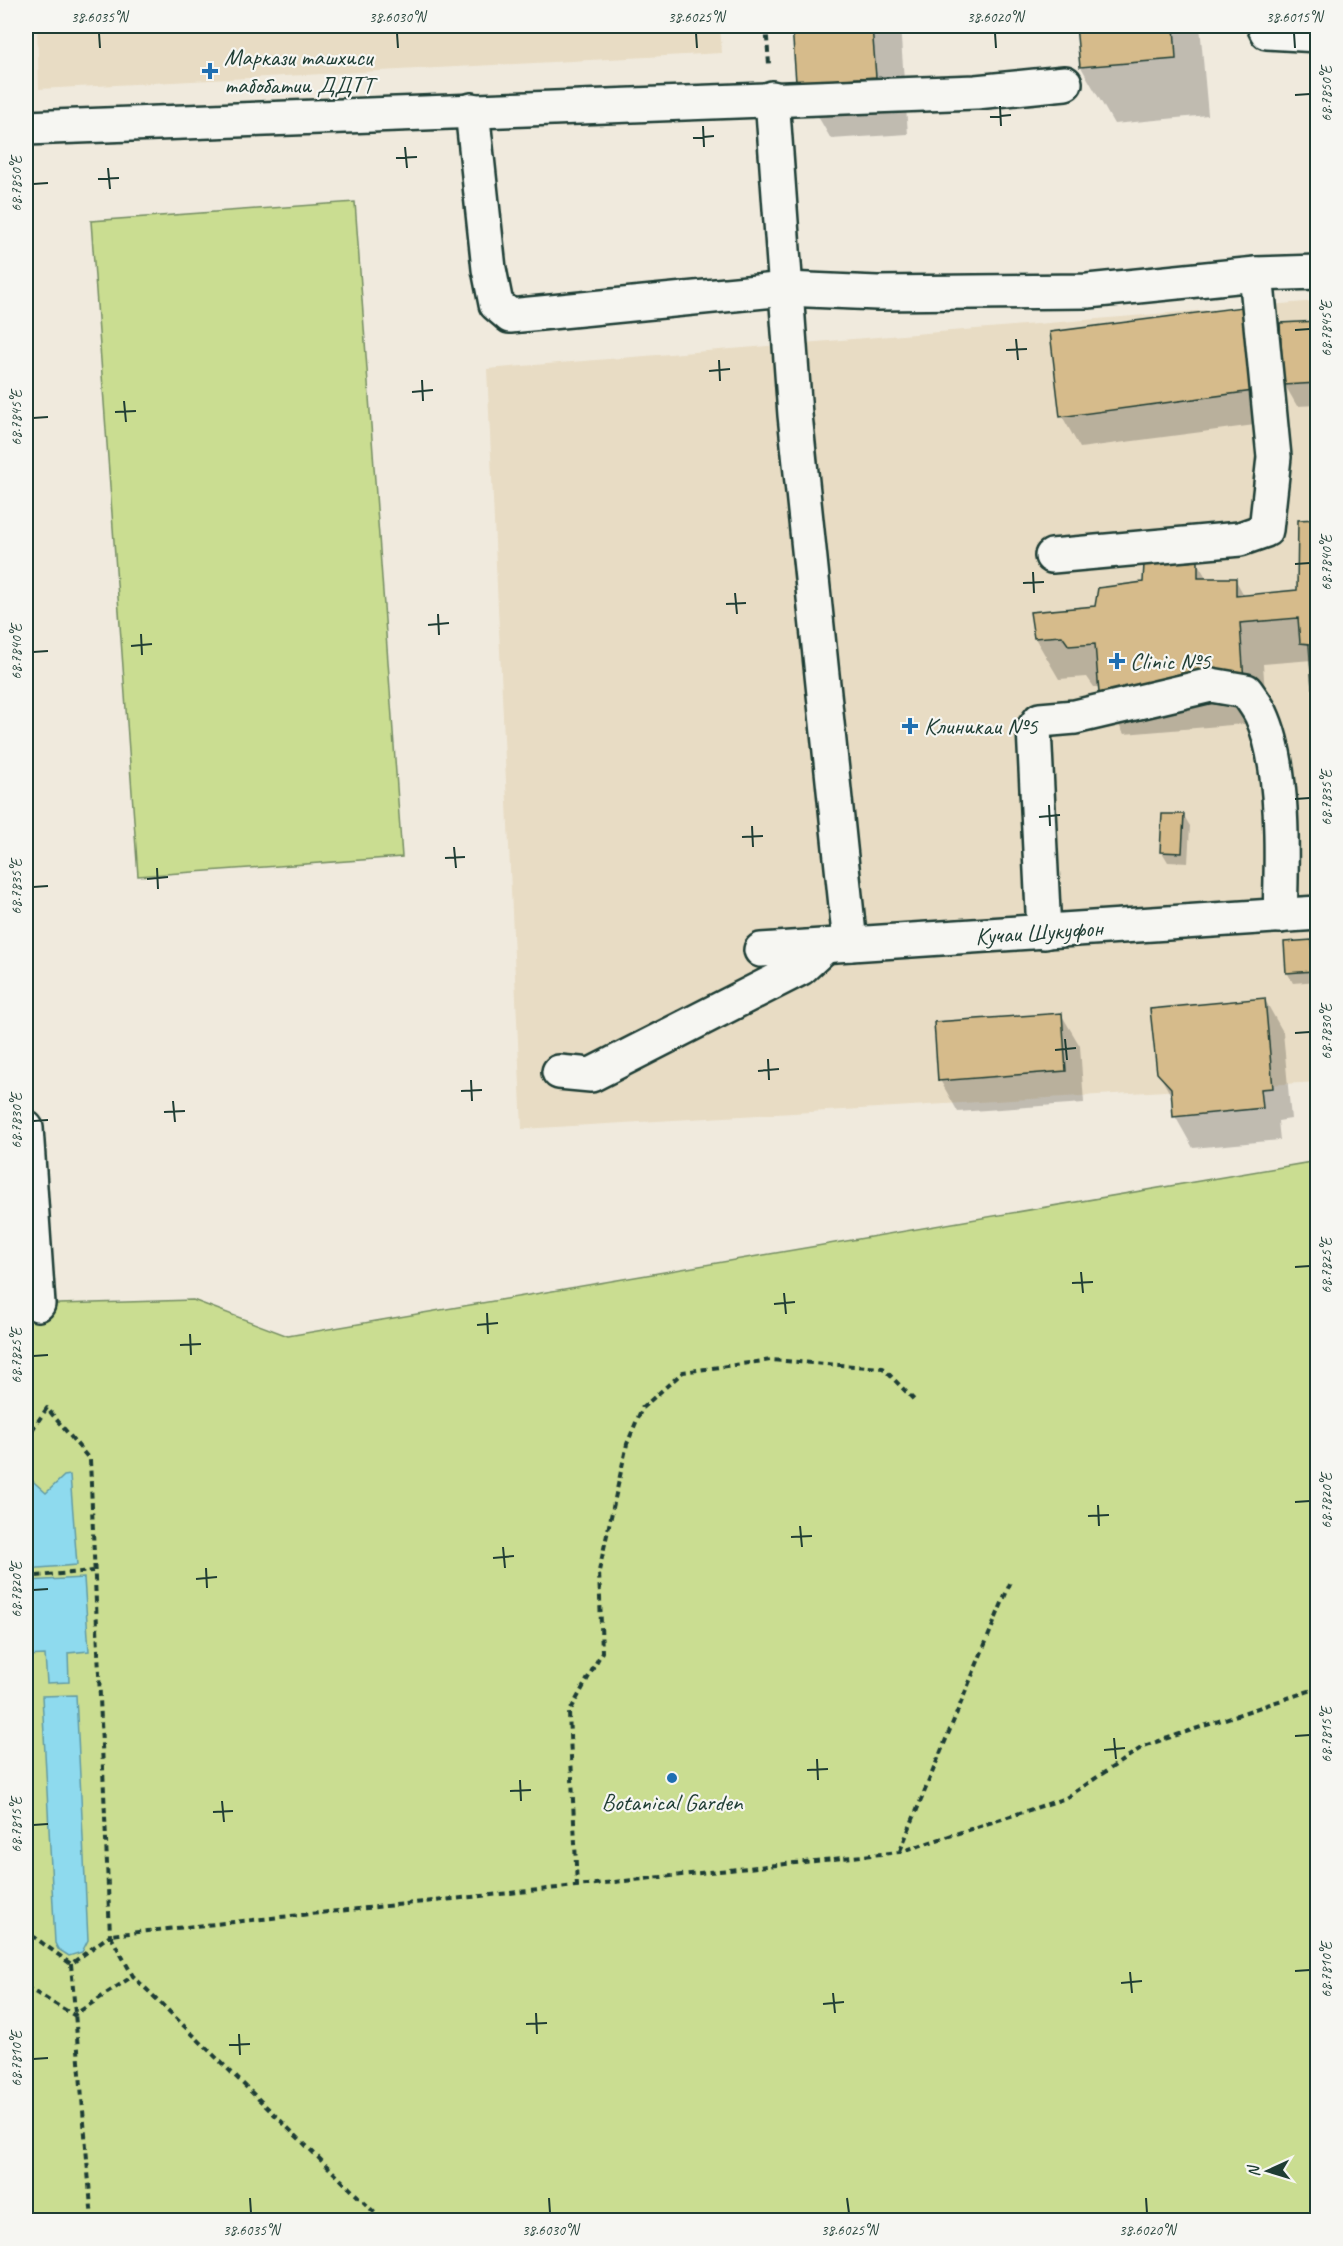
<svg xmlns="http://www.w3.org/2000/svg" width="1343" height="2246" font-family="Caveat,sans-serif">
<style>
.built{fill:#e8dcc4}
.green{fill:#cadd91;stroke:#748d62;stroke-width:1.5}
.water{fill:#8edaee;stroke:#629ba4;stroke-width:1.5}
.shadow{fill:#0003}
.building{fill:#d6bb8b;stroke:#1f3d34;stroke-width:1.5}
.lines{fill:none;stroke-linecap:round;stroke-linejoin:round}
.minor-casing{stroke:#1f3d34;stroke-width:38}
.path{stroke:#1f3d34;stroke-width:4;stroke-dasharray:6 4.5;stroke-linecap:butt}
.minor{stroke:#f6f6f2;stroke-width:33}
.ticks{fill:none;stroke:#1f3d34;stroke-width:2}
.poi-dot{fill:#1f6fb2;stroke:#f6f6f2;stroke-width:2}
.labels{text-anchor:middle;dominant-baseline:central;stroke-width:4.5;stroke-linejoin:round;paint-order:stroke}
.poi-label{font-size:24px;fill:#1f3d34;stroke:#f6f6f2;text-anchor:start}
.street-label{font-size:24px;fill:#1f3d34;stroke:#f6f6f2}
.neatline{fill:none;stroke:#1f3d34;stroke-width:2}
.ticks-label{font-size:15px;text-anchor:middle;fill:#1f3d34}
</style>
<rect width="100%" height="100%" fill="#f0eadd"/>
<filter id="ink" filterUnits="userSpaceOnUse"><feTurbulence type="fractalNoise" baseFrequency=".0167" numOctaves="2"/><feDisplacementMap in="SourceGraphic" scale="12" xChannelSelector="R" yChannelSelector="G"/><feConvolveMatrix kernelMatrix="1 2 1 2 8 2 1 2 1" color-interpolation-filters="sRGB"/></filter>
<g filter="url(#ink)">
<g class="built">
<polygon points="37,26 720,26 722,53 39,89"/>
<polygon points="1317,301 1317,1082 522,1129 487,369"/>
</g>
<g class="green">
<polygon points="355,202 402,857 138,876 91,221"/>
<polygon points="1317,1161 1317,2220 26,2220 26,1305 193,1300 288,1336"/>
</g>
<g class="water">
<polygon points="26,1475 46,1493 64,1476 70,1475 77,1565 26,1569"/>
<polygon points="84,1578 89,1651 68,1653 69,1682 47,1683 45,1655 26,1656 26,1581"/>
<polygon points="76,1695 88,1940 82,1952 69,1956 58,1949 55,1943 42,1696"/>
</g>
<g class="shadow">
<polygon points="794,26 900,26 908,134 831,139 798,82"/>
<polygon points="1077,26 1200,26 1208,115 1114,124 1081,67"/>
<polygon points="1241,309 1259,341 1270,423 1080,448 1062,416"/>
<polygon points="1318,323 1318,405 1297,406 1285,385"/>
<polygon points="1318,521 1318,694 1314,687 1312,660 1263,664 1267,722 1124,734 1100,692 1100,687 1094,687 1087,677 1059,679 1035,638 1145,583 1197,562 1207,579 1235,579 1245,597 1298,591"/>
<polygon points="1184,816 1190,826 1188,863 1168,862 1162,852"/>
<polygon points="1311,942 1317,952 1318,981 1293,983 1287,972"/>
<polygon points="1265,1000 1283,1032 1291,1119 1278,1121 1280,1140 1193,1148 1175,1116 1173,1099 1158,1072"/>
<polygon points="1061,1014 1080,1046 1084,1103 958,1112 940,1080"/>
</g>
<g class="building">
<polygon points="792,26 872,26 876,77 796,82"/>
<polygon points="1076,26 1174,26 1176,59 1080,67"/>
<polygon points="1242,307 1253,391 1060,417 1050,332"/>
<polygon points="1318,321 1318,383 1283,385 1280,323"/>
<polygon points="1318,519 1318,687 1312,688 1309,644 1300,643 1298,618 1240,623 1244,681 1099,693 1095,644 1069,646 1062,636 1034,638 1030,612 1095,606 1098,588 1143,582 1144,564 1198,561 1198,578 1236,578 1236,596 1297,590 1298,520"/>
<polygon points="1162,814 1184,814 1182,853 1160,852"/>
<polygon points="1318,819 1318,867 1313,820"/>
<polygon points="1312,940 1314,971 1286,973 1284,942"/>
<polygon points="1265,998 1273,1088 1261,1089 1263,1108 1173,1117 1171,1088 1157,1073 1150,1009"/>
<polygon points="1062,1013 1066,1071 938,1081 934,1022"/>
</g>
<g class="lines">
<defs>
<g id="minor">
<polyline points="1264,26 1267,32 1318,35"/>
<polyline points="772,98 795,415 850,944"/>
<polyline points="472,110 489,269 496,304 510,316 786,289 877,293 1088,291 1256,274 1318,272"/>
<polyline points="26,128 976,92 1065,83"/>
<polyline points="1052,556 1240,539 1266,530 1274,457 1256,274"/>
<path d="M1044,932L1034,728L1040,720L1075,717L1211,685L1246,691C1251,698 1257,706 1261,714C1285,765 1282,860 1280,916"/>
<polyline points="761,950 1318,913"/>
<polyline points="559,1072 591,1075 801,968 825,946"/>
<polyline points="26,1128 38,1304"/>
</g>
</defs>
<use href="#minor" class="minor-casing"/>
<g class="path">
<polyline points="766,26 769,64"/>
<polyline points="26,1439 47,1408 90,1460 110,1935 71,1964 30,1934 26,1934"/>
<polyline points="26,1577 93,1571"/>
<polyline points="26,1841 30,1934 26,1950"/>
<polyline points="900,1851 1011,1581"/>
<polyline points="577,1887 569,1713 602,1652 599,1571 627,1444 642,1408 683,1372 771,1360 883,1368 915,1401"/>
<polyline points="71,1964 92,2220"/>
<polyline points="26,1987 74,2015 133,1976"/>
<polyline points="267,2220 338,2215 338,2220"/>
<polyline points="382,2220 133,1976 110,1935 900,1852 1066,1798 1144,1746 1318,1688"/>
</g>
<use href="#minor" class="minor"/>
</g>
</g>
<path class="ticks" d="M99,33L100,48M397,33L398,48M696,33L697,48M995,33L996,48M1294,33L1295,48M1295,95L1310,94M1000,106L1001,126M990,117L1011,115M703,126L704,147M693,138L714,136M405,147L407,168M396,158L417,157M108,168L110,189M98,179L119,178M33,184L48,183M1295,330L1310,329M1016,339L1018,360M1006,350L1027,349M719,360L720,381M709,371L730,369M422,380L423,401M412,392L433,390M124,401L126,422M115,412L136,411M33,418L48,417M1295,564L1310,563M1033,572L1034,593M1023,583L1044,582M735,593L737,614M726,604L746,603M438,614L439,635M428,625L449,623M141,634L142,655M131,646L152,644M33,652L48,651M1295,799L1310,798M1049,805L1050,826M1039,817L1060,815M752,826L753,847M742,837L763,836M454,847L456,868M445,858L465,857M157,868L158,889M147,879L168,877M33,887L48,886M1295,1033L1310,1032M1065,1039L1067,1060M1055,1050L1076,1048M768,1059L769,1080M758,1071L779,1069M471,1080L472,1101M461,1091L482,1090M173,1101L175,1122M164,1112L185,1111M33,1121L48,1120M1295,1267L1310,1266M1081,1272L1083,1293M1072,1283L1093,1282M784,1293L786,1314M774,1304L795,1302M487,1313L488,1334M477,1325L498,1323M190,1334L191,1355M180,1345L201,1344M33,1356L48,1355M1295,1502L1310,1501M1098,1505L1099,1526M1088,1516L1109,1515M800,1526L802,1547M791,1537L812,1536M503,1547L505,1568M493,1558L514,1556M206,1568L207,1588M196,1579L217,1577M33,1590L48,1589M1295,1736L1310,1735M1114,1738L1116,1759M1104,1750L1125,1748M817,1759L818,1780M807,1770L828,1769M520,1780L521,1801M510,1791L531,1790M222,1801L224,1822M213,1812L233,1811M33,1825L48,1824M1295,1971L1310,1970M1130,1972L1132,1993M1121,1983L1142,1981M833,1993L835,2013M823,2004L844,2002M536,2013L537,2034M526,2024L547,2023M239,2034L240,2055M229,2045L250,2044M33,2059L48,2058M250,2198L251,2213M549,2198L550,2213M847,2198L849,2213M1146,2198L1147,2213"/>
<g class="poi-dot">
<path d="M207 62h6v6h6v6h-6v6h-6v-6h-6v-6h6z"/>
<path d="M1114 652h6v6h6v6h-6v6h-6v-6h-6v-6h6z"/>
<path d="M907 717h6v6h6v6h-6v6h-6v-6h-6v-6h6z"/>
<circle cx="672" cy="1778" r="6"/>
</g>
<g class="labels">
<g class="poi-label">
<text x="224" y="57">Маркази ташхиси<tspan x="224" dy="28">табобатии ДДТТ</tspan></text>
<text x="1130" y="661">Clinic №5</text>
<text x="924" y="726">Клиникаи №5</text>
<text x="672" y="1802" text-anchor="middle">Botanical Garden</text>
</g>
<g class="street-label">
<text transform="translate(1039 932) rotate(-4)">Кучаи Шукуфон</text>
</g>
</g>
<rect width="1343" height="2246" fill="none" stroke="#f6f6f2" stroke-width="66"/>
<g transform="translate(1268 2171) rotate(266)" stroke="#f6f6f2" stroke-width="4.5" paint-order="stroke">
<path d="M0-4.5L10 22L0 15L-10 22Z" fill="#1f3d34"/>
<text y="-9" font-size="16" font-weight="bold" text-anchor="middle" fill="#1f3d34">N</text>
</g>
<rect x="33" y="33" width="1277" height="2180" class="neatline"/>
<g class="ticks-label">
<text x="99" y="22">38.6035°N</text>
<text x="397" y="22">38.6030°N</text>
<text x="696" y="22">38.6025°N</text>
<text x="995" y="22">38.6020°N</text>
<text x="1294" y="22">38.6015°N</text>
<text transform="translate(1326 94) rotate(-90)" y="5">68.7850°E</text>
<text transform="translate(16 184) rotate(-90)" y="5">68.7850°E</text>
<text transform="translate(1326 329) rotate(-90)" y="5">68.7845°E</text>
<text transform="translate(16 418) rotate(-90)" y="5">68.7845°E</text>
<text transform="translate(1326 563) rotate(-90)" y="5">68.7840°E</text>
<text transform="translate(16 652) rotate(-90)" y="5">68.7840°E</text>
<text transform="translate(1326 798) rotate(-90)" y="5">68.7835°E</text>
<text transform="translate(16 887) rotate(-90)" y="5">68.7835°E</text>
<text transform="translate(1326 1032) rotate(-90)" y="5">68.7830°E</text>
<text transform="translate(16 1121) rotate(-90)" y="5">68.7830°E</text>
<text transform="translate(1326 1266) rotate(-90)" y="5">68.7825°E</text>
<text transform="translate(16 1356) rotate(-90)" y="5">68.7825°E</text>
<text transform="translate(1326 1501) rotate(-90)" y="5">68.7820°E</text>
<text transform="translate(16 1590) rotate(-90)" y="5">68.7820°E</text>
<text transform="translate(1326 1735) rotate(-90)" y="5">68.7815°E</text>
<text transform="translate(16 1825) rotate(-90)" y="5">68.7815°E</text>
<text transform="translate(1326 1970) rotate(-90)" y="5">68.7810°E</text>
<text transform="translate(16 2059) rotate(-90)" y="5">68.7810°E</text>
<text x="251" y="2235">38.6035°N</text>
<text x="550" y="2235">38.6030°N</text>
<text x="849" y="2235">38.6025°N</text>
<text x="1147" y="2235">38.6020°N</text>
</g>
</svg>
